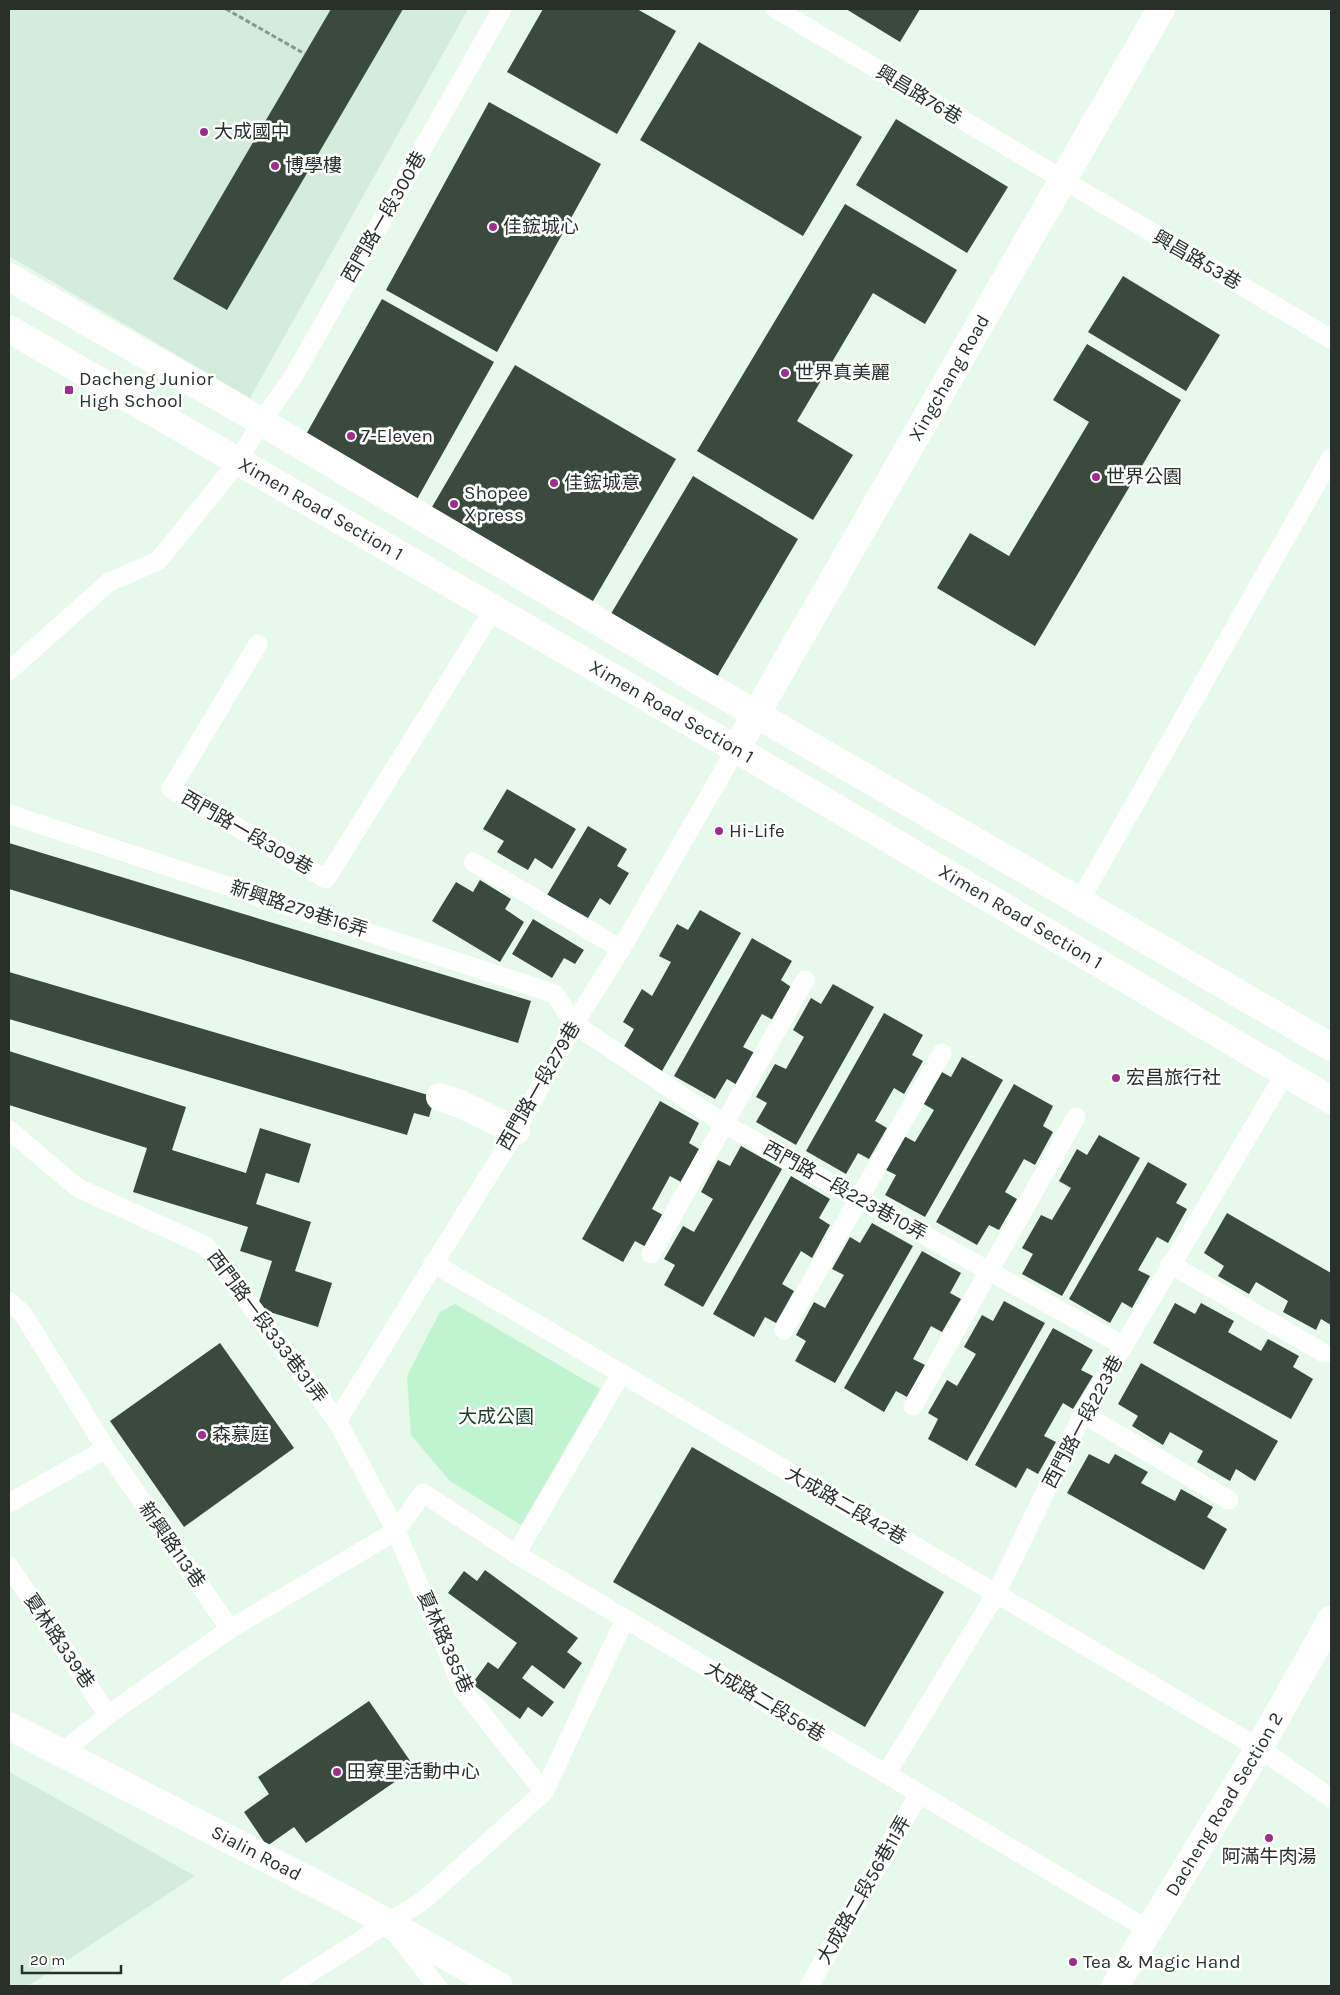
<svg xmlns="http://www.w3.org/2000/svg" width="1340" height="1995" font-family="Karla,'Noto Sans TC',sans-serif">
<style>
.built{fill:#d3ecdb}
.green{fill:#c0f3d0}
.building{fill:#3b4a3f}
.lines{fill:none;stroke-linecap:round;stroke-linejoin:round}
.path{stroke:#8a978d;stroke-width:3;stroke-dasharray:5 2.5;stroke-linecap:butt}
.service{stroke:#fff;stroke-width:19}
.pedestrian{stroke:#fff;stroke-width:28}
.minor{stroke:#fff;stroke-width:28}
.tertiary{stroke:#fff;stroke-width:28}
.poi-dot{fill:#9e2e8c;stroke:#fff;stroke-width:2}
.labels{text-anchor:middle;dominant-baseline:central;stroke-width:5;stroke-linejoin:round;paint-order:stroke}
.street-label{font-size:19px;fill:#29302b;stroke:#fff}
.poi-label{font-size:19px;fill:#29302b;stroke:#fff;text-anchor:start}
.park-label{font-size:19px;fill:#193d27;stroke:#fff}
</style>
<rect width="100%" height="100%" fill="#e6f9eb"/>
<g class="built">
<polygon points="9,9 468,9 250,398 9,256"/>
<polygon points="9,1772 195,1876 28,1986 9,1986"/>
</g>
<polygon class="green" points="455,1304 600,1389 521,1525 450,1481 411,1435 407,1376 440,1312"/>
<g class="building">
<polygon points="331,9 403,9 227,310 173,279"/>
<polygon points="543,9 637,9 676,31 617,134 507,72"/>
<polygon points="846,9 920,9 900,42"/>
<polygon points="699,42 862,137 803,236 640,140"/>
<polygon points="489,102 601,164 497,352 386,290"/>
<polygon points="896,119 1008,187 967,253 856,185"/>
<polygon points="845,204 957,270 925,324 873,293 797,421 853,455 813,520 697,451"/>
<polygon points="1123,276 1220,335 1186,391 1088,332"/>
<polygon points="382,299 494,362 416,501 304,438"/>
<polygon points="1087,344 1181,400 1035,646 937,588 970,533 1009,556 1089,422 1053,400"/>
<polygon points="515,365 676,459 593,601 432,507"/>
<polygon points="693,476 798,539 715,680 609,617"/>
<polygon points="507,789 576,829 552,869 535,858 528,870 512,861 497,852 504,841 483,829"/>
<polygon points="588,826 627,849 617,866 629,873 610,905 600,898 588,918 547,895"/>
<polygon points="9,843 531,1001 518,1043 9,889"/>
<polygon points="480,880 511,899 505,909 524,922 500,962 432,921 456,882 473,892"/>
<polygon points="700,910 741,933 662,1071 623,1048 634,1029 623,1022 642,989 652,996 671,962 659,956 677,924 688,930"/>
<polygon points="533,919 584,950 575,964 564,958 552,978 512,954"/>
<polygon points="752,938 792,961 781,980 791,987 773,1020 762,1014 743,1047 755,1053 737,1085 727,1079 715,1099 674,1076"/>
<polygon points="9,972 435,1097 429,1117 414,1113 407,1135 9,1019"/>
<polygon points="833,984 874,1007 796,1145 756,1122 767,1103 756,1097 775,1064 786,1069 804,1037 793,1030 811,998 821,1004"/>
<polygon points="884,1013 923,1035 912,1055 923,1061 904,1094 894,1088 875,1121 887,1128 869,1159 858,1153 846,1174 806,1151"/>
<polygon points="9,1051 186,1107 172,1150 246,1173 260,1128 311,1144 299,1183 266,1173 256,1204 311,1222 295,1271 332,1283 318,1327 257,1308 272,1261 240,1251 248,1227 133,1192 147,1148 9,1105"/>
<polygon points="962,1057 1003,1080 925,1217 885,1195 896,1175 886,1170 904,1136 915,1142 934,1110 922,1103 940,1071 951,1077"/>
<polygon points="1014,1084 1053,1106 1043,1126 1053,1132 1035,1165 1024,1159 1005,1192 1017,1199 999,1230 989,1225 977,1245 936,1222"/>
<polygon points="660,1101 699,1123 689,1143 699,1149 681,1182 670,1176 652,1209 663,1215 646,1247 635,1241 623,1262 582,1239"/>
<polygon points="1099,1135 1140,1158 1062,1296 1022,1274 1033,1254 1022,1248 1041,1215 1052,1220 1071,1188 1059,1181 1077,1149 1087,1155"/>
<polygon points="741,1146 782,1169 703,1307 664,1285 675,1265 664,1259 683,1226 694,1232 713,1199 701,1192 718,1160 730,1166"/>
<polygon points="1148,1162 1187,1184 1176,1203 1187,1209 1168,1243 1157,1237 1138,1270 1150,1276 1132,1308 1122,1302 1110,1323 1069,1299"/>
<polygon points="791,1176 830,1199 819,1218 830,1225 812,1258 801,1251 782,1284 794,1291 776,1323 765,1317 754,1337 713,1314"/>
<polygon points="1227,1213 1331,1273 1331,1325 1321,1319 1316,1330 1283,1312 1288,1301 1256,1282 1249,1294 1218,1276 1224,1266 1204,1253"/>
<polygon points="872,1223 913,1246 835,1383 795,1361 806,1341 796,1335 814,1302 825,1308 844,1275 832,1269 850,1237 860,1243"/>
<polygon points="922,1251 961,1273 950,1293 961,1299 942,1332 931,1326 913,1359 925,1365 907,1397 896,1391 884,1412 844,1388"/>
<polygon points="1004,1301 1045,1323 967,1461 928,1439 938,1419 928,1413 947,1380 957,1386 976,1354 964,1347 982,1315 993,1321"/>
<polygon points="1175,1303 1195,1314 1201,1303 1234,1321 1228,1332 1261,1351 1268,1339 1299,1356 1293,1367 1313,1379 1291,1419 1153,1343"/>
<polygon points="1053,1328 1093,1350 1081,1370 1093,1376 1073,1409 1063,1403 1044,1436 1056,1442 1038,1474 1027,1468 1016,1488 975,1465"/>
<polygon points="220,1343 294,1448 184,1527 110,1421"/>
<polygon points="1141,1363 1278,1441 1255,1481 1236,1469 1230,1481 1197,1462 1203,1451 1170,1432 1163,1445 1132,1426 1138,1416 1118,1404"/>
<polygon points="692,1447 944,1592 865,1727 613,1582"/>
<polygon points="1089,1454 1109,1464 1115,1454 1148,1472 1141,1483 1175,1501 1181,1489 1213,1507 1207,1517 1227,1529 1204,1570 1067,1493"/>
<polygon points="485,1570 578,1638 567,1652 582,1663 564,1689 532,1665 522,1678 554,1702 542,1717 528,1707 520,1719 472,1684 488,1662 498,1669 517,1643 448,1593 464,1571 477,1581"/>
<polygon points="369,1701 415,1768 306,1843 294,1827 267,1846 244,1812 269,1794 258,1777"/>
</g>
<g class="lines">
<polyline class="path" points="226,9 305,54"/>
<g class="service">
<polyline points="776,9 1331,339"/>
<polyline points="258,644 171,789 326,879 493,610"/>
<polyline points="9,671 109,582 158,561 238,462 261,422 293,377 502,9"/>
<polyline points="9,814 555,994 574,1024 724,1124 1124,1346"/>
<polyline points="473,862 621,949"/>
<polyline points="1079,902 1331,458"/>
<polyline points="9,1130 78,1188 206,1246 337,1421 396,1531 464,1691 544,1792 424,1900 289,1986"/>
<polyline points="651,1254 805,980"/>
<polyline points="433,1263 1259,1748 1331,1798"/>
<polyline points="1170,1264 1324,1353"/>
<polyline points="9,1301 23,1314 106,1449 230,1629 396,1531 423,1493 516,1554 1149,1930"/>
<polyline points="784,1330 942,1053"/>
<polyline points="913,1406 1076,1117"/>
<polyline points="1083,1414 1229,1500"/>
<polyline points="337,1421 516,1131 574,1024 621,949 736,749"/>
<polyline points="9,1503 106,1449"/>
<polyline points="516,1554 621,1374"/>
<polyline points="9,1566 108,1715"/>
<polyline points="60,1754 108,1715 230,1629"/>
<polyline points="886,1774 996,1594 1083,1414 1286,1072"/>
<polyline points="544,1792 625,1619"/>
<polyline points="393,1930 437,1986"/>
<polyline points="809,1986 919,1794"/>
</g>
<polyline class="pedestrian" points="440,1097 460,1104 516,1131"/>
<path class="minor" id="s1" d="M736,749L1161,9"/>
<g class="tertiary">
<polyline points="9,277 226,401 716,691 1331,1047"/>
<path id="s2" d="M9,329L736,749L1331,1100"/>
<path id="s3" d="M9,1726L345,1899L499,1986"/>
<path id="s4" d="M1115,1986L1259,1748L1331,1620"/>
</g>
</g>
<g class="poi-dot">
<circle cx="204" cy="132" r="5"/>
<circle cx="275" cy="166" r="5"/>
<circle cx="493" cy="227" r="5"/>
<circle cx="785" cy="373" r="5"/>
<rect x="64" y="385" width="10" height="10" rx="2.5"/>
<circle cx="351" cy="436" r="5"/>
<circle cx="1096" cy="477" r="5"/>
<circle cx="554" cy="483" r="5"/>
<circle cx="454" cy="504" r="5"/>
<circle cx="719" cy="831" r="5"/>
<circle cx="1116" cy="1078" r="5"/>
<circle cx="202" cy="1435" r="5"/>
<circle cx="337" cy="1772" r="5"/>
<circle cx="1269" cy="1838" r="5"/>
<circle cx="1073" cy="1962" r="5"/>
</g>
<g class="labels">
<g class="street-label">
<text transform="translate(919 95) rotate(31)">興昌路76巷</text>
<text transform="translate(384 217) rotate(-60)">西門路一段300巷</text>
<text transform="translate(1197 260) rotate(30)">興昌路53巷</text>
<text stroke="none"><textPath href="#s1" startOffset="428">Xingchang Road</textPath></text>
<text stroke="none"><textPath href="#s2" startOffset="360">Ximen Road Section 1</textPath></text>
<text stroke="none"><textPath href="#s2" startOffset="765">Ximen Road Section 1</textPath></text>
<text transform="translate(247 833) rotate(30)">西門路一段309巷</text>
<text transform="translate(299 909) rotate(18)">新興路279巷16弄</text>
<text stroke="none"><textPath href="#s2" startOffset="1170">Ximen Road Section 1</textPath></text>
<text transform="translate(539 1086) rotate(-60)">西門路一段279巷</text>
<text transform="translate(845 1191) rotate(29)">西門路一段223巷10弄</text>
<text transform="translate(267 1327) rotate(53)">西門路一段333巷31弄</text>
<text transform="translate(1083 1422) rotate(-62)">西門路一段223巷</text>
<text transform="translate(846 1506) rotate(30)">大成路二段42巷</text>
<text transform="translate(172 1545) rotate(55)">新興路113巷</text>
<text transform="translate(59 1641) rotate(56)">夏林路339巷</text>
<text transform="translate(445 1642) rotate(66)">夏林路385巷</text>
<text transform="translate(765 1702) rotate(31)">大成路二段56巷</text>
<text stroke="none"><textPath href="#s4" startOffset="212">Dacheng Road Section 2</textPath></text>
<text stroke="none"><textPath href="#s3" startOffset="278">Sialin Road</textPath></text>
<text transform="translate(864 1890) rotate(-60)">大成路二段56巷11弄</text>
</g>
<g class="poi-label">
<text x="214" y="132">大成國中</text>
<text x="285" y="166">博學樓</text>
<text x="503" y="227">佳鋐城心</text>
<text x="795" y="373">世界真美麗</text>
<text x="79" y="379">Dacheng Junior<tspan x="79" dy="22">High School</tspan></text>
<text x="361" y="436">7-Eleven</text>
<text x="1106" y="477">世界公園</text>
<text x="564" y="483">佳鋐城意</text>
<text x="464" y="493">Shopee<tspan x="464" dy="22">Xpress</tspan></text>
<text x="729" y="831">Hi-Life</text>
<text x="1126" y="1078">宏昌旅行社</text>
<text x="212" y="1435">森慕庭</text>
<text x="347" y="1772">田寮里活動中心</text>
<text x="1269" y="1857" text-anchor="middle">阿滿牛肉湯</text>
<text x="1083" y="1962">Tea &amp; Magic Hand</text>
</g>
<g class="park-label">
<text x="496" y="1417">大成公園</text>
</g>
</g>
<rect width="1340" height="1995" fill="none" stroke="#29302b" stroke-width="20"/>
<path d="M22 1965v8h99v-8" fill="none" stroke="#29302b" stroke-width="2.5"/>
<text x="30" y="1965" font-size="15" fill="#29302b" stroke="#ffffff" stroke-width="4" paint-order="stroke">20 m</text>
</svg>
